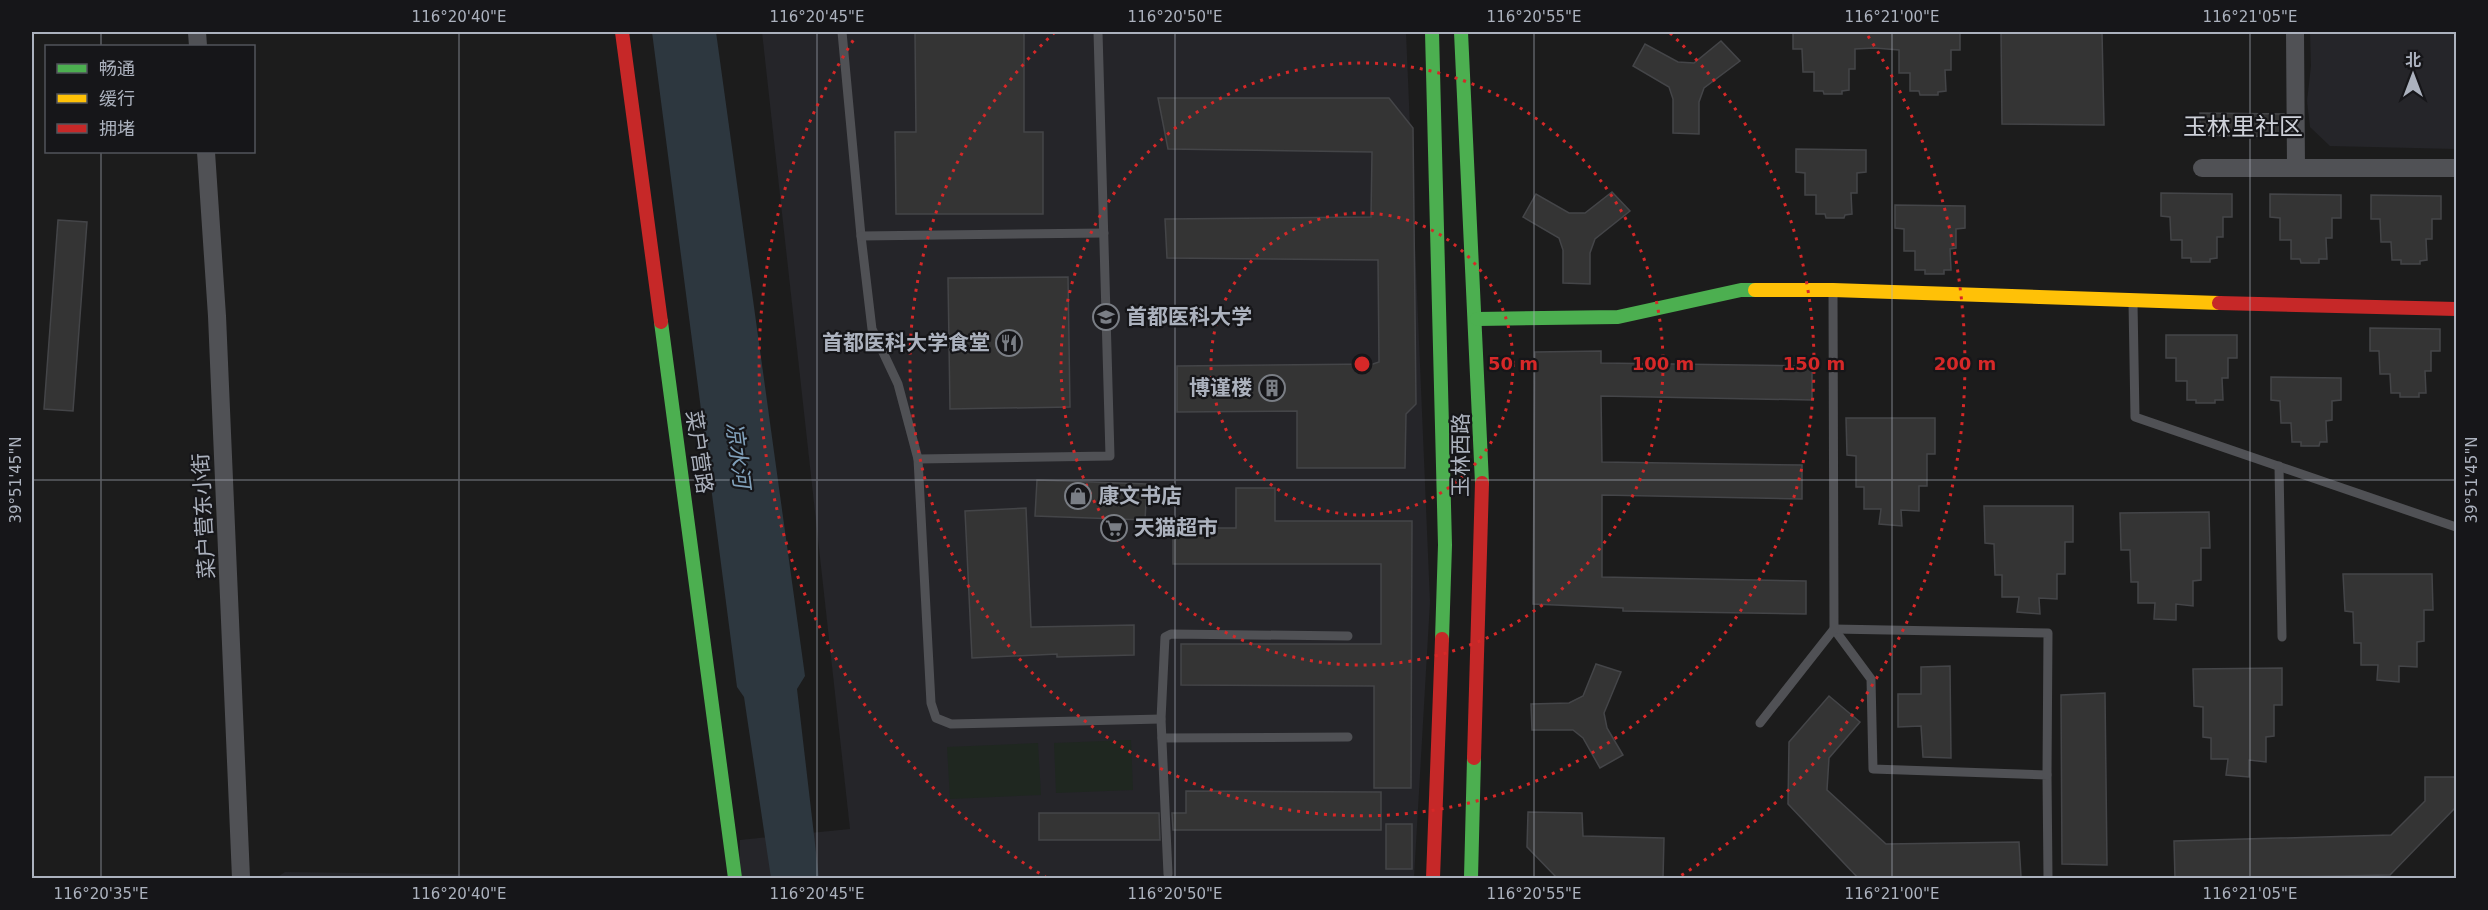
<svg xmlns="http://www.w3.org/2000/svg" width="2488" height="910" font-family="'DejaVu Sans','Noto Sans SC',sans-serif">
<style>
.built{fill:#252529}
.green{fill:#1f2720}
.water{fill:#2d373f}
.building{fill:#343434;stroke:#444548;stroke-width:1.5}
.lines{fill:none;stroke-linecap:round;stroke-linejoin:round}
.lane{stroke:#505155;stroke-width:9}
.street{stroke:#505155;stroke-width:18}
.fast{stroke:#4caf50;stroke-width:14}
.slow{stroke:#ffc107;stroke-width:14}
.jam{stroke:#c62828;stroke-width:14}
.ticks{fill:none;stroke:#acb2be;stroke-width:1.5;stroke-opacity:0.45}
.ring{fill:none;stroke:#d62828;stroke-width:3;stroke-dasharray:3 6}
.labels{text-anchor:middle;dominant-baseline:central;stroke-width:4.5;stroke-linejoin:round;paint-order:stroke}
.poi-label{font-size:21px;font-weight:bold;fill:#acb2be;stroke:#161619;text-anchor:start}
.street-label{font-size:21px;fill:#acb2be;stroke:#161619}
.water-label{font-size:22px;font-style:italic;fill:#81a1bb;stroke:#161619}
.quarter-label{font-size:24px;fill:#ced1d9;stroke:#161619}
.centre{fill:#d62828;stroke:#161619;stroke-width:3}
.ring-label{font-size:18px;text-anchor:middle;font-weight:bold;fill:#d62828;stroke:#161619;stroke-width:4.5;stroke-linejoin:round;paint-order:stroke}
.neatline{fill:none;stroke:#acb2be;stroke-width:2}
.ticks-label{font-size:15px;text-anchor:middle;fill:#acb2be}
</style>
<rect width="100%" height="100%" fill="#1c1c1c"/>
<g class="built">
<polygon points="762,32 1406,32 1430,602 1414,878 739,878 740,840 850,829"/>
<polygon points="2310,32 2456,32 2456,149 2330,146 2310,127 2307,101 2311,66"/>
<polygon points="285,872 729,878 276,878"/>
</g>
<g class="green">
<polygon points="1131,740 1133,790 1056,793 1054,743"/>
<polygon points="1038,743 1041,795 950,799 947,747"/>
</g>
<polygon class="water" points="652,32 716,32 805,676 797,689 819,878 771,878 744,697 737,687"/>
<g class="building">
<polygon points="915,32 1024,32 1024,132 1043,132 1043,214 896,214 895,132 916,132"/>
<polygon points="1793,32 1960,32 1960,50 1951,50 1951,70 1945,70 1946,91 1938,92 1938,95 1920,95 1919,91 1910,91 1910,73 1899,73 1899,50 1875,48 1855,49 1855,69 1849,69 1849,90 1842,91 1842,94 1824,94 1823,91 1814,91 1814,72 1803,72 1802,49 1793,49"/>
<polygon points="2001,32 2102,32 2104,125 2002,124"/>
<polygon points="1721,41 1740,61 1704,88 1699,102 1699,134 1673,133 1673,99 1669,87 1633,66 1645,44 1678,62 1694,63"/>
<polygon points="1158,98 1389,98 1413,128 1416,404 1406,414 1405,468 1297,468 1297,411 1177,412 1177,366 1373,364 1379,362 1378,260 1167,258 1165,219 1371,217 1372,152 1168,149"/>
<polygon points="2200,113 2284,114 2284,137 2200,135"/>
<polygon points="1796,149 1866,150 1866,172 1857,173 1857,193 1851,193 1852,214 1845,215 1844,218 1826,218 1825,214 1816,214 1816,195 1805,195 1805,173 1796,172"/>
<polygon points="1612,192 1630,211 1595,239 1590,253 1590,284 1563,283 1563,250 1559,238 1523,217 1536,194 1569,213 1585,213"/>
<polygon points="2161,193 2232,194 2232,217 2223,217 2223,237 2217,237 2217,258 2210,259 2210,262 2191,262 2191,258 2182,258 2182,240 2171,240 2170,217 2161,216"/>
<polygon points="2270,194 2341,195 2341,218 2332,218 2332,238 2326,238 2327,259 2319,259 2319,263 2301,263 2300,259 2291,259 2291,240 2280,240 2280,218 2270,217"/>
<polygon points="2371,195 2441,196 2441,219 2432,219 2432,239 2426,239 2427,260 2420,261 2420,264 2401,264 2401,260 2392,260 2391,242 2381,242 2380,219 2371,219"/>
<polygon points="1895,205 1965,206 1965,228 1956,229 1956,248 1950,249 1951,270 1944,270 1944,274 1925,274 1925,270 1915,270 1915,251 1904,251 1904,229 1895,228"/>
<polygon points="58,220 87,222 73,411 44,409"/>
<polygon points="1068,277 1070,407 950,409 948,278"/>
<polygon points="2370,328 2440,329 2440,351 2431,351 2431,371 2425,371 2426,393 2419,393 2419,397 2400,397 2400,393 2391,393 2390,374 2380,374 2379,351 2370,351"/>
<polygon points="2166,335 2237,335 2237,358 2228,358 2228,378 2222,378 2223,400 2215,400 2215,403 2196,403 2196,400 2187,400 2187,381 2176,381 2176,358 2166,358"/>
<polygon points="1601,351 1601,363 1812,366 1812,400 1601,396 1602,462 1802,465 1802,499 1602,495 1602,577 1806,581 1806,614 1623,611 1623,608 1533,604 1535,352"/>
<polygon points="2271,377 2341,378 2341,400 2332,401 2332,420 2326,421 2327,442 2320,442 2319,446 2301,446 2301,442 2292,442 2291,423 2281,423 2280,401 2271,400"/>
<polygon points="1846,418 1935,418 1935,454 1927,454 1927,486 1919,486 1919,511 1901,510 1902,526 1879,524 1881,509 1864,509 1864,487 1856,487 1856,456 1847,455"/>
<polygon points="1037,480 1147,484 1145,520 1035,516"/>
<polygon points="1236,488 1275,488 1275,521 1412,521 1411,788 1374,788 1374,686 1181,685 1181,644 1381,644 1381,564 1173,564 1173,528 1236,528"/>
<polygon points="1984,506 2073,506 2073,542 2065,542 2065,574 2057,574 2057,599 2039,598 2040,614 2017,612 2019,597 2002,597 2002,575 1995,575 1994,544 1985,543"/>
<polygon points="1026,508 1031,627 1134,625 1134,655 1057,657 1057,654 972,658 965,511"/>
<polygon points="2209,512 2210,548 2201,548 2201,580 2193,581 2193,606 2176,604 2176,620 2154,619 2155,603 2138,603 2138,582 2131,582 2130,550 2121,550 2120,513"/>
<polygon points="2343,574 2432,574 2433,610 2424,610 2424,641 2417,642 2417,667 2399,666 2399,682 2377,680 2378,665 2361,665 2361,643 2354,643 2353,612 2345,611"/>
<polygon points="1596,664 1621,672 1604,713 1607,728 1623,755 1600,768 1583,738 1573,730 1532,730 1531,704 1569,703 1583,696"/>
<polygon points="1950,666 1951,758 1923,757 1921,726 1898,727 1898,694 1921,694 1921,667"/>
<polygon points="2282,668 2282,705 2274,705 2274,736 2266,737 2266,762 2249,760 2249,777 2226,775 2228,759 2211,759 2211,738 2203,737 2203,707 2194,706 2193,669"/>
<polygon points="2105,693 2107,865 2062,864 2061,695"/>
<polygon points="1829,696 1860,722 1829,758 1827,790 1886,844 2019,842 2021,877 1859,879 1788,804 1789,742"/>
<polygon points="2425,777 2457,777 2457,806 2390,875 2175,879 2174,841 2391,835 2425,801"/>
<polygon points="1186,791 1381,792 1381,830 1173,830 1172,813 1186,813"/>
<polygon points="1528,812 1582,813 1583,836 1664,838 1663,879 1558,879 1527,847"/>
<polygon points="1039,813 1159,813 1160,840 1039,840"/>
<rect x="1386" y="824" width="26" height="45"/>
</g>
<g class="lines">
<g class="lane">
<polyline points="842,32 861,236 872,329 898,384 918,459 931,703 936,718 951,724 1161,719"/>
<polyline points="861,236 1104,233"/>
<polyline points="2133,303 2135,417 2456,527"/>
<polyline points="918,459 1110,456 1098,32"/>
<polyline points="2279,466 2282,637"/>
<polyline points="1834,629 1871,679 1873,769 2047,775 2048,878"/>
<polyline points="1834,629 2048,633 2047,775"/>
<polyline points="1760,723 1834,629 1833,292"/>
<polyline points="1162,738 1348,737"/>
<polyline points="1168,874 1161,719 1165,637 1171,634 1348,636"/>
</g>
<g class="street">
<polyline points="197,32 198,46"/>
<polyline points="2295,32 2296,168"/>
<polyline points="206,152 217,316 241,878"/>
<polyline points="2202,168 2456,168"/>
</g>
<g class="fast">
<polyline points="1432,32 1445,545 1442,639"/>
<polyline points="1461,32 1482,483"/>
<polyline points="1477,319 1618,317 1741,290 1755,290"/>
<polyline points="661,322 735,878"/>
<polyline points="1471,878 1474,758"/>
</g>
<polyline class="slow" points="1755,290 1833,290 2219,303"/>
<g class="jam">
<polyline points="622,32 661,322"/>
<polyline points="2219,303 2456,309"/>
<polyline points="1474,758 1482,483"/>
<polyline points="1433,878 1442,639"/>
</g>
</g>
<path class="ticks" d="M101,32V46M459,32V878M817,32V878M1175,32V878M1534,32V878M1892,32V878M2250,32V878M101,152V878M32,480H2456"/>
<g class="ring">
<circle cx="1362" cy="364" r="151"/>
<circle cx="1362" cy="364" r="301"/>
<path d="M1670 33A452 452 0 1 1 1054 33"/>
<path d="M1047 878A603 603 0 0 1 856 36M1868 36A603 603 0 0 1 1677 878"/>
</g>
<defs>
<symbol id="university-ring" viewBox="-11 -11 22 22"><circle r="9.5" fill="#161619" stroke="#7a7e85" stroke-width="1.5"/><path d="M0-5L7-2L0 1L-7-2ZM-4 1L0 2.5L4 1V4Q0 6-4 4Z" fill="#7a7e85"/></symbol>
<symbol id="restaurant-ring" viewBox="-11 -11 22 22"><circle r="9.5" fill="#161619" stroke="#7a7e85" stroke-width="1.5"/><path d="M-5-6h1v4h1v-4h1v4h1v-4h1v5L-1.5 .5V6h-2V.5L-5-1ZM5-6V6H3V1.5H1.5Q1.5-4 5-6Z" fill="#7a7e85"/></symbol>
<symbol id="building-ring" viewBox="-11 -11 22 22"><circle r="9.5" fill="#161619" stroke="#7a7e85" stroke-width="1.5"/><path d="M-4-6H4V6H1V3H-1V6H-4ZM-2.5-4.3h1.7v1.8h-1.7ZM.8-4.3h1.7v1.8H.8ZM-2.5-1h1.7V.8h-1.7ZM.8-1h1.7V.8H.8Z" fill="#7a7e85"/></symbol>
<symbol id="shop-ring" viewBox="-11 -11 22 22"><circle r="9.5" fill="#161619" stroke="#7a7e85" stroke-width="1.5"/><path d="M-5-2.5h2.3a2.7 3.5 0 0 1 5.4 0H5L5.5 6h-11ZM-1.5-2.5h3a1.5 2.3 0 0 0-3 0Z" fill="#7a7e85"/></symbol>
<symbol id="supermarket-ring" viewBox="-11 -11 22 22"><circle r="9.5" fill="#161619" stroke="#7a7e85" stroke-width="1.5"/><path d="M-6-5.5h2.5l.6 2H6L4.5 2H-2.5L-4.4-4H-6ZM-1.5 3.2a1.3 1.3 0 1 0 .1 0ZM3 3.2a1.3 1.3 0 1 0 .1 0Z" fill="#7a7e85"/></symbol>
</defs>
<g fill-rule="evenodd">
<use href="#university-ring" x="1091" y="302" width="30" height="30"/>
<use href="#restaurant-ring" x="994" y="328" width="30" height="30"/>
<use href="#building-ring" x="1257" y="373" width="30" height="30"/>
<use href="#shop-ring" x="1063" y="481" width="30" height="30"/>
<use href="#supermarket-ring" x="1099" y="513" width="30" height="30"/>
</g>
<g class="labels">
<g class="poi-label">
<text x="1126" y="317">首都医科大学</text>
<text x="990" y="343" text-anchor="end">首都医科大学食堂</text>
<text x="1252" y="388" text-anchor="end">博谨楼</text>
<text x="1098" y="496">康文书店</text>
<text x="1134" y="528">天猫超市</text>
</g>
<g class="street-label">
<text transform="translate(699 452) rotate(82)">菜户营路</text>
<text transform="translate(1461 455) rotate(-90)">玉林西路</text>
<text transform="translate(204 516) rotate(-93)">菜户营东小街</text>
</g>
<g class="water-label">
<text transform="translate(738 455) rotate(83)">凉水河</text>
</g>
<g class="quarter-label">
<text x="2243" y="127">玉林里社区</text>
</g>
</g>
<circle cx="1362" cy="364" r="9" class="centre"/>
<g class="ring-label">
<text x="1513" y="370">50 m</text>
<text x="1663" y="370">100 m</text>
<text x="1814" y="370">150 m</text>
<text x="1965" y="370">200 m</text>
</g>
<rect width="2488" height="910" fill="none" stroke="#161619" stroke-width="66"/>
<rect x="45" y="45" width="210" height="108" fill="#161619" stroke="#52545b" stroke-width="1.5"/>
<rect x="57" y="64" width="30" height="9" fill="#4caf50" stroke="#52545b" stroke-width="1.5"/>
<text x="99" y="75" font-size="18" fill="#acb2be">畅通</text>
<rect x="57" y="94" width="30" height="9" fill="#ffc107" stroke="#52545b" stroke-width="1.5"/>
<text x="99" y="105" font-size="18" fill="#acb2be">缓行</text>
<rect x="57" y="124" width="30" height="9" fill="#c62828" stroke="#52545b" stroke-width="1.5"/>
<text x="99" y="135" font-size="18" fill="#acb2be">拥堵</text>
<g transform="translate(2413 75)" stroke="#161619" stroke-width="4.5" paint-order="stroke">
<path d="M0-4.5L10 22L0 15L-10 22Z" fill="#acb2be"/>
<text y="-9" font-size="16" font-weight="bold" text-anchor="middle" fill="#acb2be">北</text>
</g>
<rect x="33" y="33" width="2422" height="844" class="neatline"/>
<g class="ticks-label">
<text x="459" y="22">116°20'40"E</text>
<text x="817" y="22">116°20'45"E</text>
<text x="1175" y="22">116°20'50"E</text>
<text x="1534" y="22">116°20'55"E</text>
<text x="1892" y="22">116°21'00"E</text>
<text x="2250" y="22">116°21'05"E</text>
<text transform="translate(16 480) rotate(-90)" y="5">39°51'45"N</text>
<text transform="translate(2472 480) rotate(-90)" y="5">39°51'45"N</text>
<text x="101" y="899">116°20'35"E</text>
<text x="459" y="899">116°20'40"E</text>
<text x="817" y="899">116°20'45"E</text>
<text x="1175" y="899">116°20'50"E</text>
<text x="1534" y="899">116°20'55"E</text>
<text x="1892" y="899">116°21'00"E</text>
<text x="2250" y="899">116°21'05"E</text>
</g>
</svg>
